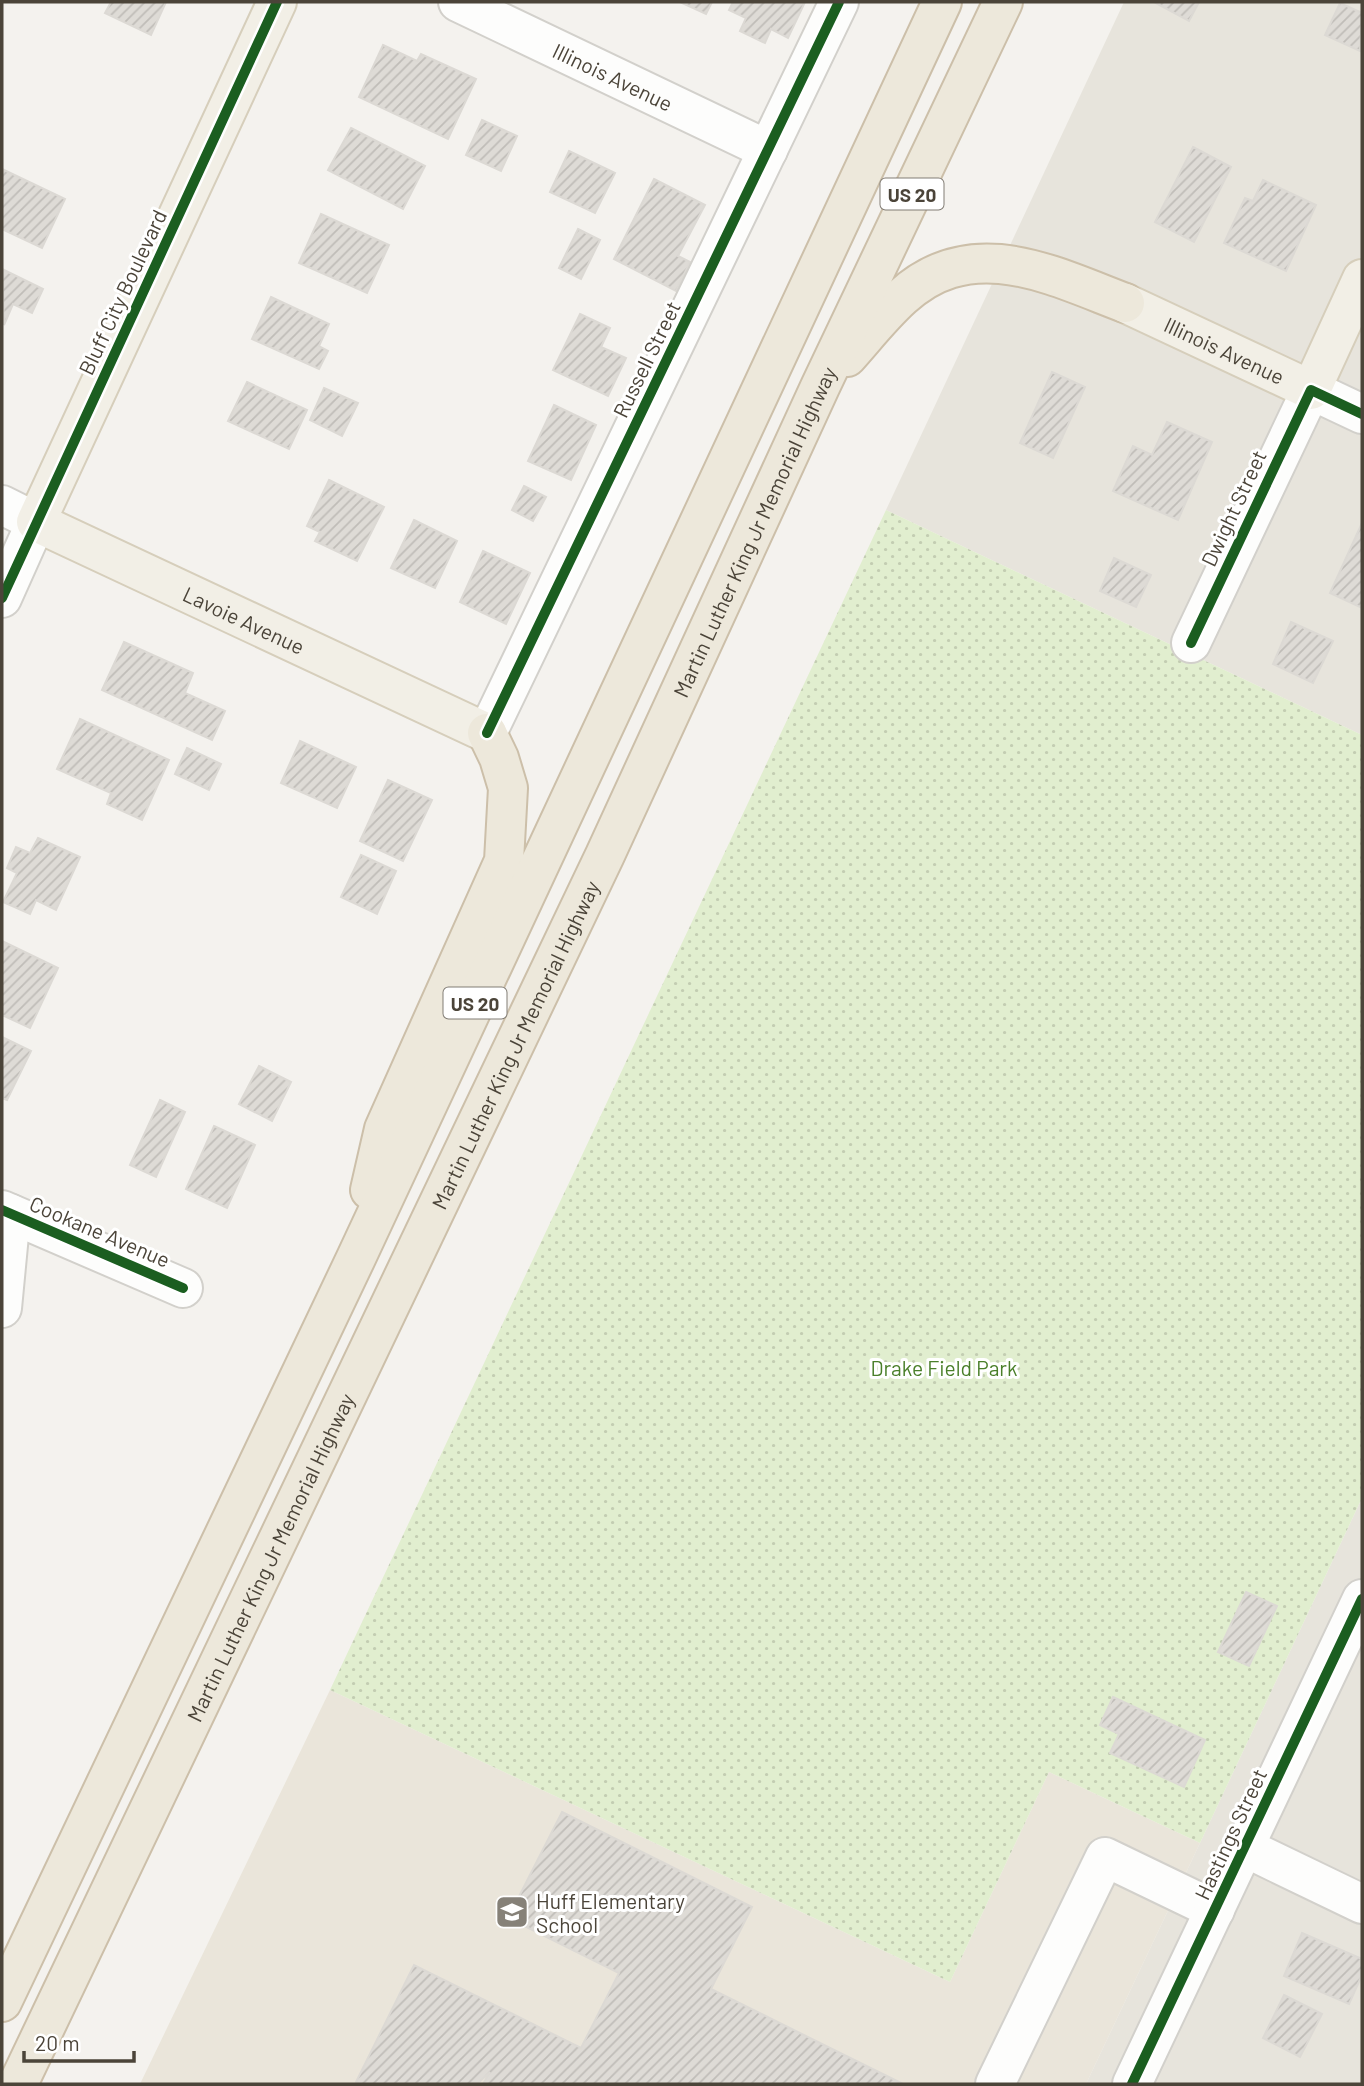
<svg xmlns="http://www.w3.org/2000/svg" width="1364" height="2086" font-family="Barlow,sans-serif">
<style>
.residential{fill:#e7e4dc}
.education{fill:#eae5da}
.park{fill:url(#park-dots)}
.building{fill:url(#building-hatch);stroke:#dcd9d4;stroke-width:2}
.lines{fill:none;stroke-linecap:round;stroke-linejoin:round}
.minor-casing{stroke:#d2d0cb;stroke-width:42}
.major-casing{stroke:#d6cebb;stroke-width:42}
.highway-casing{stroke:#ccbfa9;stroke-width:42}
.minor{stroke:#fdfdfc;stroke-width:38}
.major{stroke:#f2efe6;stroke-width:38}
.highway{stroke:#ede8db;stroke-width:38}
.cycleway-casing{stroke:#fff;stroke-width:15}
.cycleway{stroke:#1b5e20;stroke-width:10}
.labels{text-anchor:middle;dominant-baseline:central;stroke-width:6;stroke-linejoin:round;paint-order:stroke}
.shield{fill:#fff;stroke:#817c74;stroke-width:2}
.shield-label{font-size:19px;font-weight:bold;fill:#4b4439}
.street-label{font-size:21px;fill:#4b4439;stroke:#fff}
.park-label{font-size:21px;fill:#4a7f2a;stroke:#fff}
.poi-label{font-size:21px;fill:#4b4439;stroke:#fff;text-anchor:start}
</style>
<defs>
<pattern id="park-dots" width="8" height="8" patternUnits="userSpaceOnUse" patternTransform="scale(1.75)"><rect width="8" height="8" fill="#e1eecf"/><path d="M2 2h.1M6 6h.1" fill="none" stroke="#c3cdb2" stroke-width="1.8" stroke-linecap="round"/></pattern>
<pattern id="building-hatch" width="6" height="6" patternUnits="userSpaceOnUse" patternTransform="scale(1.75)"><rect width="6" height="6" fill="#dedbd6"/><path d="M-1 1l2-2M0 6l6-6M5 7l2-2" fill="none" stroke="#c0bdb8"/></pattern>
</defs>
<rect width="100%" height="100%" fill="#f4f2ee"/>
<g class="residential">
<polygon points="1124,2 1362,2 1362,735 886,510"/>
<polygon points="1362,1498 1362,2084 1086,2084 1200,1843"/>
</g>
<polygon class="education" points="330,1690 950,1982 1049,1772 1200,1843 1086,2084 140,2084"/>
<polygon class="park" points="886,510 1362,735 1362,1498 1200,1843 1049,1772 950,1982 330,1690"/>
<g class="building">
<polygon points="111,2 166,2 151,35 105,13"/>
<polygon points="680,2 712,2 706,14"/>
<polygon points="733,2 805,2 788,38 771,29 765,43 740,31 746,18 729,10"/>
<polygon points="1154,2 1199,2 1189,21"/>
<polygon points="1340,3 1362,13 1360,51 1325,35"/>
<polygon points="383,45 417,61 421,54 476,79 448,139 359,97"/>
<polygon points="482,120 517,136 501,171 466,155"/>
<polygon points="351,128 425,166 403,209 328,170"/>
<polygon points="1193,147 1231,167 1194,242 1155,222"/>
<polygon points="569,151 615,173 595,213 550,192"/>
<polygon points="2,169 65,199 42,248 2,229"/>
<polygon points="654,179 705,205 678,256 690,262 676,291 614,259"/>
<polygon points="1263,180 1316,205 1286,271 1224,243 1245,198 1253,201"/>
<polygon points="321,214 389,245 367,293 299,263"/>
<polygon points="578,229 600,240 581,279 559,268"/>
<polygon points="2,269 43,289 32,313 13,304 4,325"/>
<polygon points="271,297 329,324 319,346 328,351 319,369 252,339"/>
<polygon points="580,314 610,328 601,347 626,358 608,396 553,370"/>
<polygon points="1052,372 1085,387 1053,458 1020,443"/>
<polygon points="247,382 307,410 289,449 228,421"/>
<polygon points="324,388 358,403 342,436 310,420"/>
<polygon points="554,405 596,425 571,480 528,461"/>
<polygon points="1167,422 1212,442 1178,520 1113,491 1133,446 1152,455"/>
<polygon points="329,480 384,507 357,561 315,541 320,532 307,526"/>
<polygon points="524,486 546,497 533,521 512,510"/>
<polygon points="414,520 457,541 435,588 391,568"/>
<polygon points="1362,523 1362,608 1330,593"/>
<polygon points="483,551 530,573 506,624 460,602"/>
<polygon points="1114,558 1151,575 1136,607 1100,591"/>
<polygon points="1291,622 1333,641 1313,683 1273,664"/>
<polygon points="124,642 193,673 185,693 225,711 212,740 102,690"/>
<polygon points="80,719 169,760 142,820 107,804 111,793 57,769"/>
<polygon points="300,741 356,767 337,808 281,783"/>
<polygon points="187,748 221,764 209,790 175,774"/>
<polygon points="388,780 432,800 403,861 360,841"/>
<polygon points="38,838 80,857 56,910 36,900 30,914 3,902 17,873 7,868 16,847 30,853"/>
<polygon points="361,855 396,871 377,914 341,897"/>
<polygon points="2,941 58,968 30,1028 2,1015"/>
<polygon points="2,1037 31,1051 7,1100 2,1098"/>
<polygon points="259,1066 291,1082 272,1121 239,1104"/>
<polygon points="160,1100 185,1112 156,1177 130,1165"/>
<polygon points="214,1126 255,1145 227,1208 186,1189"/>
<polygon points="1246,1592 1277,1606 1249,1666 1218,1652"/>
<polygon points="1113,1697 1205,1740 1184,1787 1110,1753 1119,1734 1100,1725"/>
<polygon points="562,1812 752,1907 711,1989 903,2084 483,2084 490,2072 477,2084 361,2084 356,2082 414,1965 581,2048 619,1973 508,1918"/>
<polygon points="1302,1933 1362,1959 1362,1975 1349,2004 1284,1976"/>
<polygon points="1284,1995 1322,2014 1300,2057 1263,2038"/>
</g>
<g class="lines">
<defs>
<g id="minor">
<path id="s1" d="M458,2L768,150"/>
<polyline points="2,505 36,522 2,598"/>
<polyline points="1191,643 1311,390 1362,414"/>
<polyline points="487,733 839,2"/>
<polyline points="2,1210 183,1288"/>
<polyline points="2,1308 11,1214"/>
<polyline points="1246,1848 1362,1904"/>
<polyline points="995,2084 1105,1857 1215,1910"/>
<polyline points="1132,2084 1362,1599"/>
</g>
<g id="major">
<path id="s2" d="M277,2L36,522L487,733"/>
<path id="s3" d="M1125,303L1311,390L1362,279"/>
</g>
<g id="highway">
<path d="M847,357C865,337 882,315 902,297C972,233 1051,275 1125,303"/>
<polyline points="370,1190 384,1129 504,861 508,788 499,758 487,733"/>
<polyline points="2,2002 356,1258 942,2"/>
<path id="s4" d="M18,2084L605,855L820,387L1003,2"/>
</g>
</defs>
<use href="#minor" class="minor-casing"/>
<use href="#major" class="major-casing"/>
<use href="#highway" class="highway-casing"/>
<use href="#minor" class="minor"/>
<use href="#major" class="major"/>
<use href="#highway" class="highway"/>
<defs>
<g id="cycleway">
<polyline points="2,598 277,2"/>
<polyline points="1191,643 1311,390 1362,414"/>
<polyline points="487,733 839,2"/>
<polyline points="2,1210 183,1288"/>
<polyline points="1132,2084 1362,1599"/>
</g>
</defs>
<use href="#cycleway" class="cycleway-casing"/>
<use href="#cycleway" class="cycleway"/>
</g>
<defs>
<symbol id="school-square" viewBox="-11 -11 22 22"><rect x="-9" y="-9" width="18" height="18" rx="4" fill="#868178" stroke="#fff"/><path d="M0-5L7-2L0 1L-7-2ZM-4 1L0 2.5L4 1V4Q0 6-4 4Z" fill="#fff"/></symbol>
</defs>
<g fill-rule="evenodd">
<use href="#school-square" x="493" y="1893" width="38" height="38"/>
</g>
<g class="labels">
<g class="shield">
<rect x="880.5" y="178.5" width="63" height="31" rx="5"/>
<rect x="443.5" y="987.5" width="63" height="31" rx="5"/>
</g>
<g class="shield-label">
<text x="912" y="194">US 20</text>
<text x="475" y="1003">US 20</text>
</g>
<g class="street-label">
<text stroke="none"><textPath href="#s1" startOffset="172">Illinois Avenue</textPath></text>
<text transform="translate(122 292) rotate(-65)">Bluff City Boulevard</text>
<text stroke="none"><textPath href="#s3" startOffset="110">Illinois Avenue</textPath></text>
<text transform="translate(646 359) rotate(-64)">Russell Street</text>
<text transform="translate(1233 508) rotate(-65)">Dwight Street</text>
<text stroke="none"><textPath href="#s4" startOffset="1718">Martin Luther King Jr Memorial Highway</textPath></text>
<text stroke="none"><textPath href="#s2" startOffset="803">Lavoie Avenue</textPath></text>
<text stroke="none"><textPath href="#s4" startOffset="1152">Martin Luther King Jr Memorial Highway</textPath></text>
<text transform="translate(100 1231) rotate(23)">Cookane Avenue</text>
<text stroke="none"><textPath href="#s4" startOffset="584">Martin Luther King Jr Memorial Highway</textPath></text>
<text transform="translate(1230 1834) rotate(-65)">Hastings Street</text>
</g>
<g class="park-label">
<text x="944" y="1367">Drake Field Park</text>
</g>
<g class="poi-label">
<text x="536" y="1900">Huff Elementary<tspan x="536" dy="24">School</tspan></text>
</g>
</g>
<rect width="1364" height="2086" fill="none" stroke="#4b4439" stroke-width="7"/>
<path d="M24 2051v10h110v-10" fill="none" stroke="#4b4439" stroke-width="3.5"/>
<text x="35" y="2051" font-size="21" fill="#4b4439" stroke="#ffffff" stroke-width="5" paint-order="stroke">20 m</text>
</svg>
